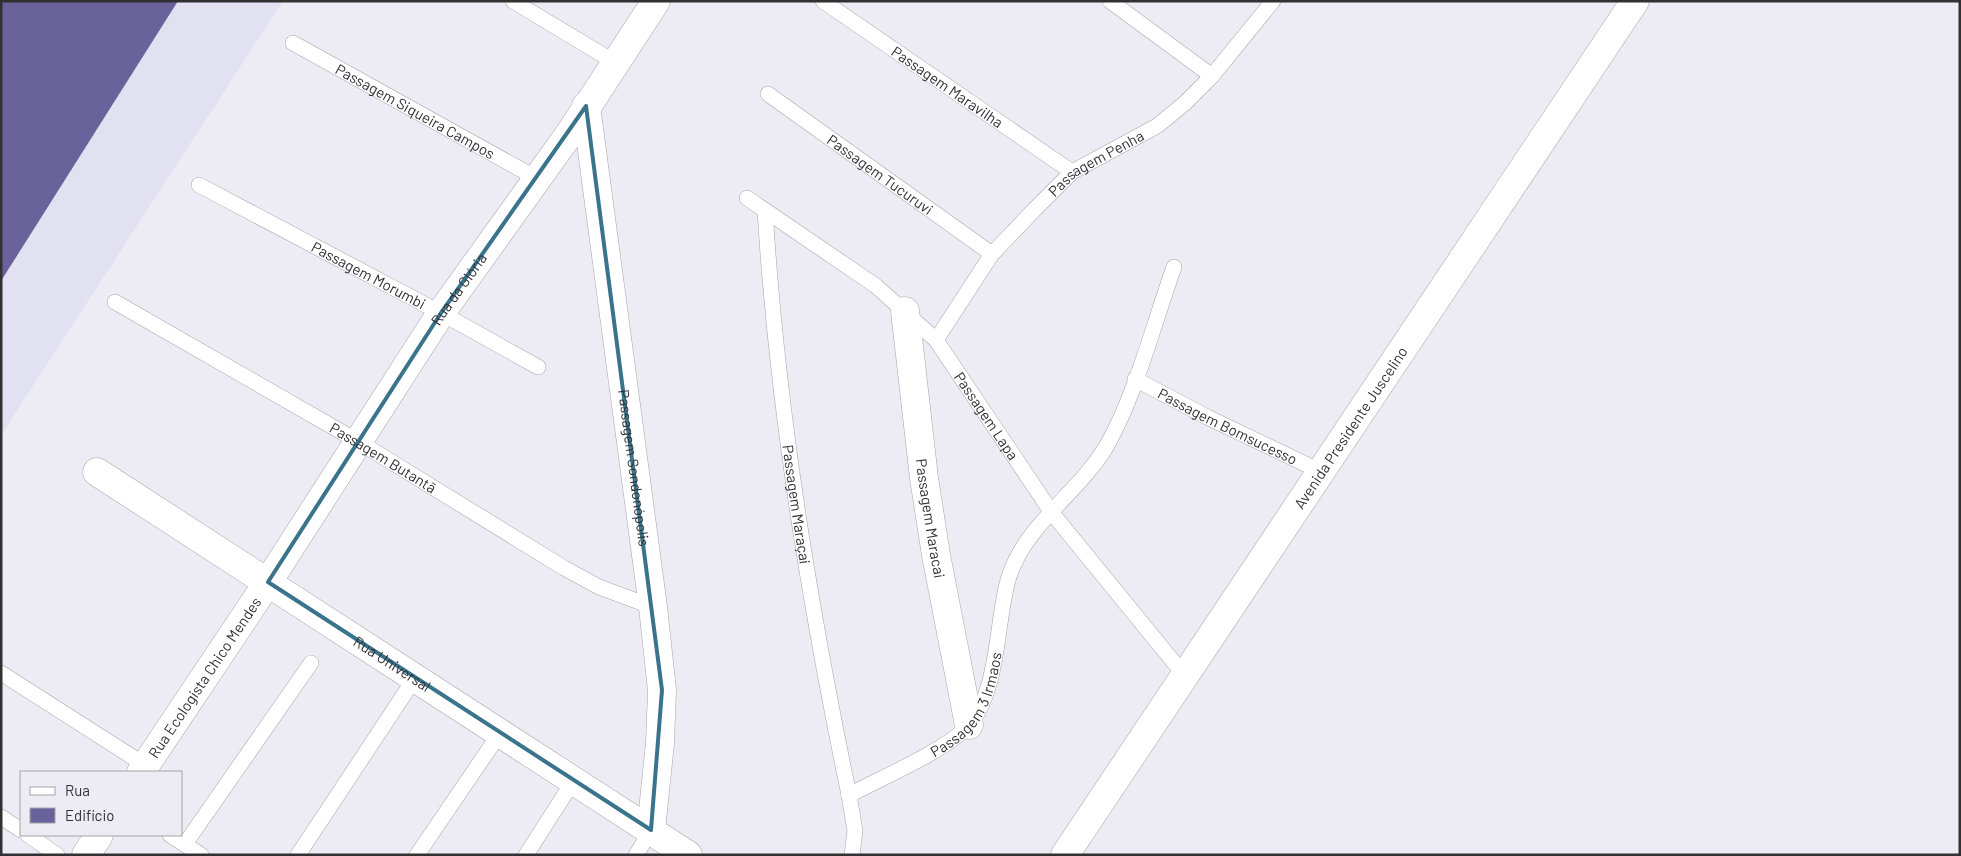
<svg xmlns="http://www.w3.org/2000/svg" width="1961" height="856" font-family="Barlow,sans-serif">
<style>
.built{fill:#e2e1f1}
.building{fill:#6a639b}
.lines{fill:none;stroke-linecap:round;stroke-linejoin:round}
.lane-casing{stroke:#a5a4ac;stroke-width:16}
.street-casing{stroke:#a5a4ac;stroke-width:29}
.secondary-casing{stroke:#a5a4ac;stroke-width:29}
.lane{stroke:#fff;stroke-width:15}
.street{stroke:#fff;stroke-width:28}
.secondary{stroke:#fff;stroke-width:28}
.marked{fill:none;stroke:#39738c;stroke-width:4;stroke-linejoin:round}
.labels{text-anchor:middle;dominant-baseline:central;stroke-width:5;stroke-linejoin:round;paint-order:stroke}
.street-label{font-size:15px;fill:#313134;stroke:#edecf5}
</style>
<rect width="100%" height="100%" fill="#edecf5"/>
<polygon class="built" points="1,1 283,1 1,435"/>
<polygon class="building" points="1,1 178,1 1,281"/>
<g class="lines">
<defs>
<g id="lane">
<polyline points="513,1 616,63"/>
<path id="s1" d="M823,1L1072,172"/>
<polyline points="1110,1 1212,76"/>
<path id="s2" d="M293,43L538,179"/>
<path id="s3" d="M768,94L992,254"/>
<path id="s4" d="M199,185L441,313L538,367"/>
<path id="s5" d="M747,198L876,286L936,340L1052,513L1185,676"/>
<path id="s6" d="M765,210C777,407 809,602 849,795"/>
<path id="s7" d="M115,302L359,442L564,568L599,587L653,607"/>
<path id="s8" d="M936,340L992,254L1035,209L1072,172L1157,126L1185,103L1212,76L1273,1"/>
<path id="s9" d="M1135,379L1207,417L1322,472"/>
<polyline points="1,673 145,765"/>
<polyline points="1,817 21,830"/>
<polyline points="28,835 57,855"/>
<polyline points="170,835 201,855"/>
<polyline points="185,844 311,663"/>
<polyline points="298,855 415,678"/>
<polyline points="417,855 500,733"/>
<polyline points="526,855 574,780"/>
<polyline points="636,855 651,830"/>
<path id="s10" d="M852,855L855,831L849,795C881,778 947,750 969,725C999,690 996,623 1008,580C1024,525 1077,495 1106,447C1135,397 1154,323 1174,267"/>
</g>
<g id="street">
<path id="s11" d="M586,106L653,607L662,690L660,743L651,830"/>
<path id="s12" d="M905,311L924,478L936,555L969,725"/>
<path id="s13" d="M97,472L688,855"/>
<path id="s14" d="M141,772L268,582L441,313L570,133L656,1"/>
<polyline points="86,855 99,835"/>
</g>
<g id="secondary">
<path id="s15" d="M1065,855L1635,1"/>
</g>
</defs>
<use href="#lane" class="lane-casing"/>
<use href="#street" class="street-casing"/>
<use href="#secondary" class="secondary-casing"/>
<use href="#lane" class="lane"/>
<use href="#street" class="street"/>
<use href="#secondary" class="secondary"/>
</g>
<path class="marked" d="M586,106L662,690L651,830L268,582L441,313Z"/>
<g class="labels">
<g class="street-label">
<text stroke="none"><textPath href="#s1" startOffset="151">Passagem Maravilha</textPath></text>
<text stroke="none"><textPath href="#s2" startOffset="140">Passagem Siqueira Campos</textPath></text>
<text stroke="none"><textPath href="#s8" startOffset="242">Passagem Penha</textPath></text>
<text stroke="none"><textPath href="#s3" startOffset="138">Passagem Tucuruvi</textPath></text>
<text stroke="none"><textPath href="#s4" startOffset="192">Passagem Morumbi</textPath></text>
<text stroke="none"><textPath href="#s14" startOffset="578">Rua da Glória</textPath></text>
<text stroke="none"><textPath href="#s5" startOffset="328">Passagem Lapa</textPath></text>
<text stroke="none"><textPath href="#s9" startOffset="104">Passagem Bomsucesso</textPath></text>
<text stroke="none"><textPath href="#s15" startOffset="514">Avenida Presidente Juscelino</textPath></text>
<text stroke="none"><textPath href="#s7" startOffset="310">Passagem Butantã</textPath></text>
<text stroke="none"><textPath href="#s11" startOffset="365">Passagem Sondonópolis</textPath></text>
<text stroke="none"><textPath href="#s6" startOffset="296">Passagem Maraçaí</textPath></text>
<text stroke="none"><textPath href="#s12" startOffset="209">Passagem Maracai</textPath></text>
<text stroke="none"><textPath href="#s13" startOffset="352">Rua Universal</textPath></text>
<text stroke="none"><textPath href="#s14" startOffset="114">Rua Ecologista Chico Mendes</textPath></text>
<text stroke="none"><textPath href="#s10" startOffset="216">Passagem 3 Irmaos</textPath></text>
</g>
</g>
<rect width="1961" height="856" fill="none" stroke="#313134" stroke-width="5"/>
<rect x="20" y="771" width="162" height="65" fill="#edecf5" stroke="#a2a1a8"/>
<rect x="30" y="787" width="25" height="8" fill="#ffffff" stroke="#a2a1a8"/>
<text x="65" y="796" font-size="15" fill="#313134">Rua</text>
<rect x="30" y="808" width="25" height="15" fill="#6a639b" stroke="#a2a1a8"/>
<text x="65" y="821" font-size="15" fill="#313134">Edifício</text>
</svg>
